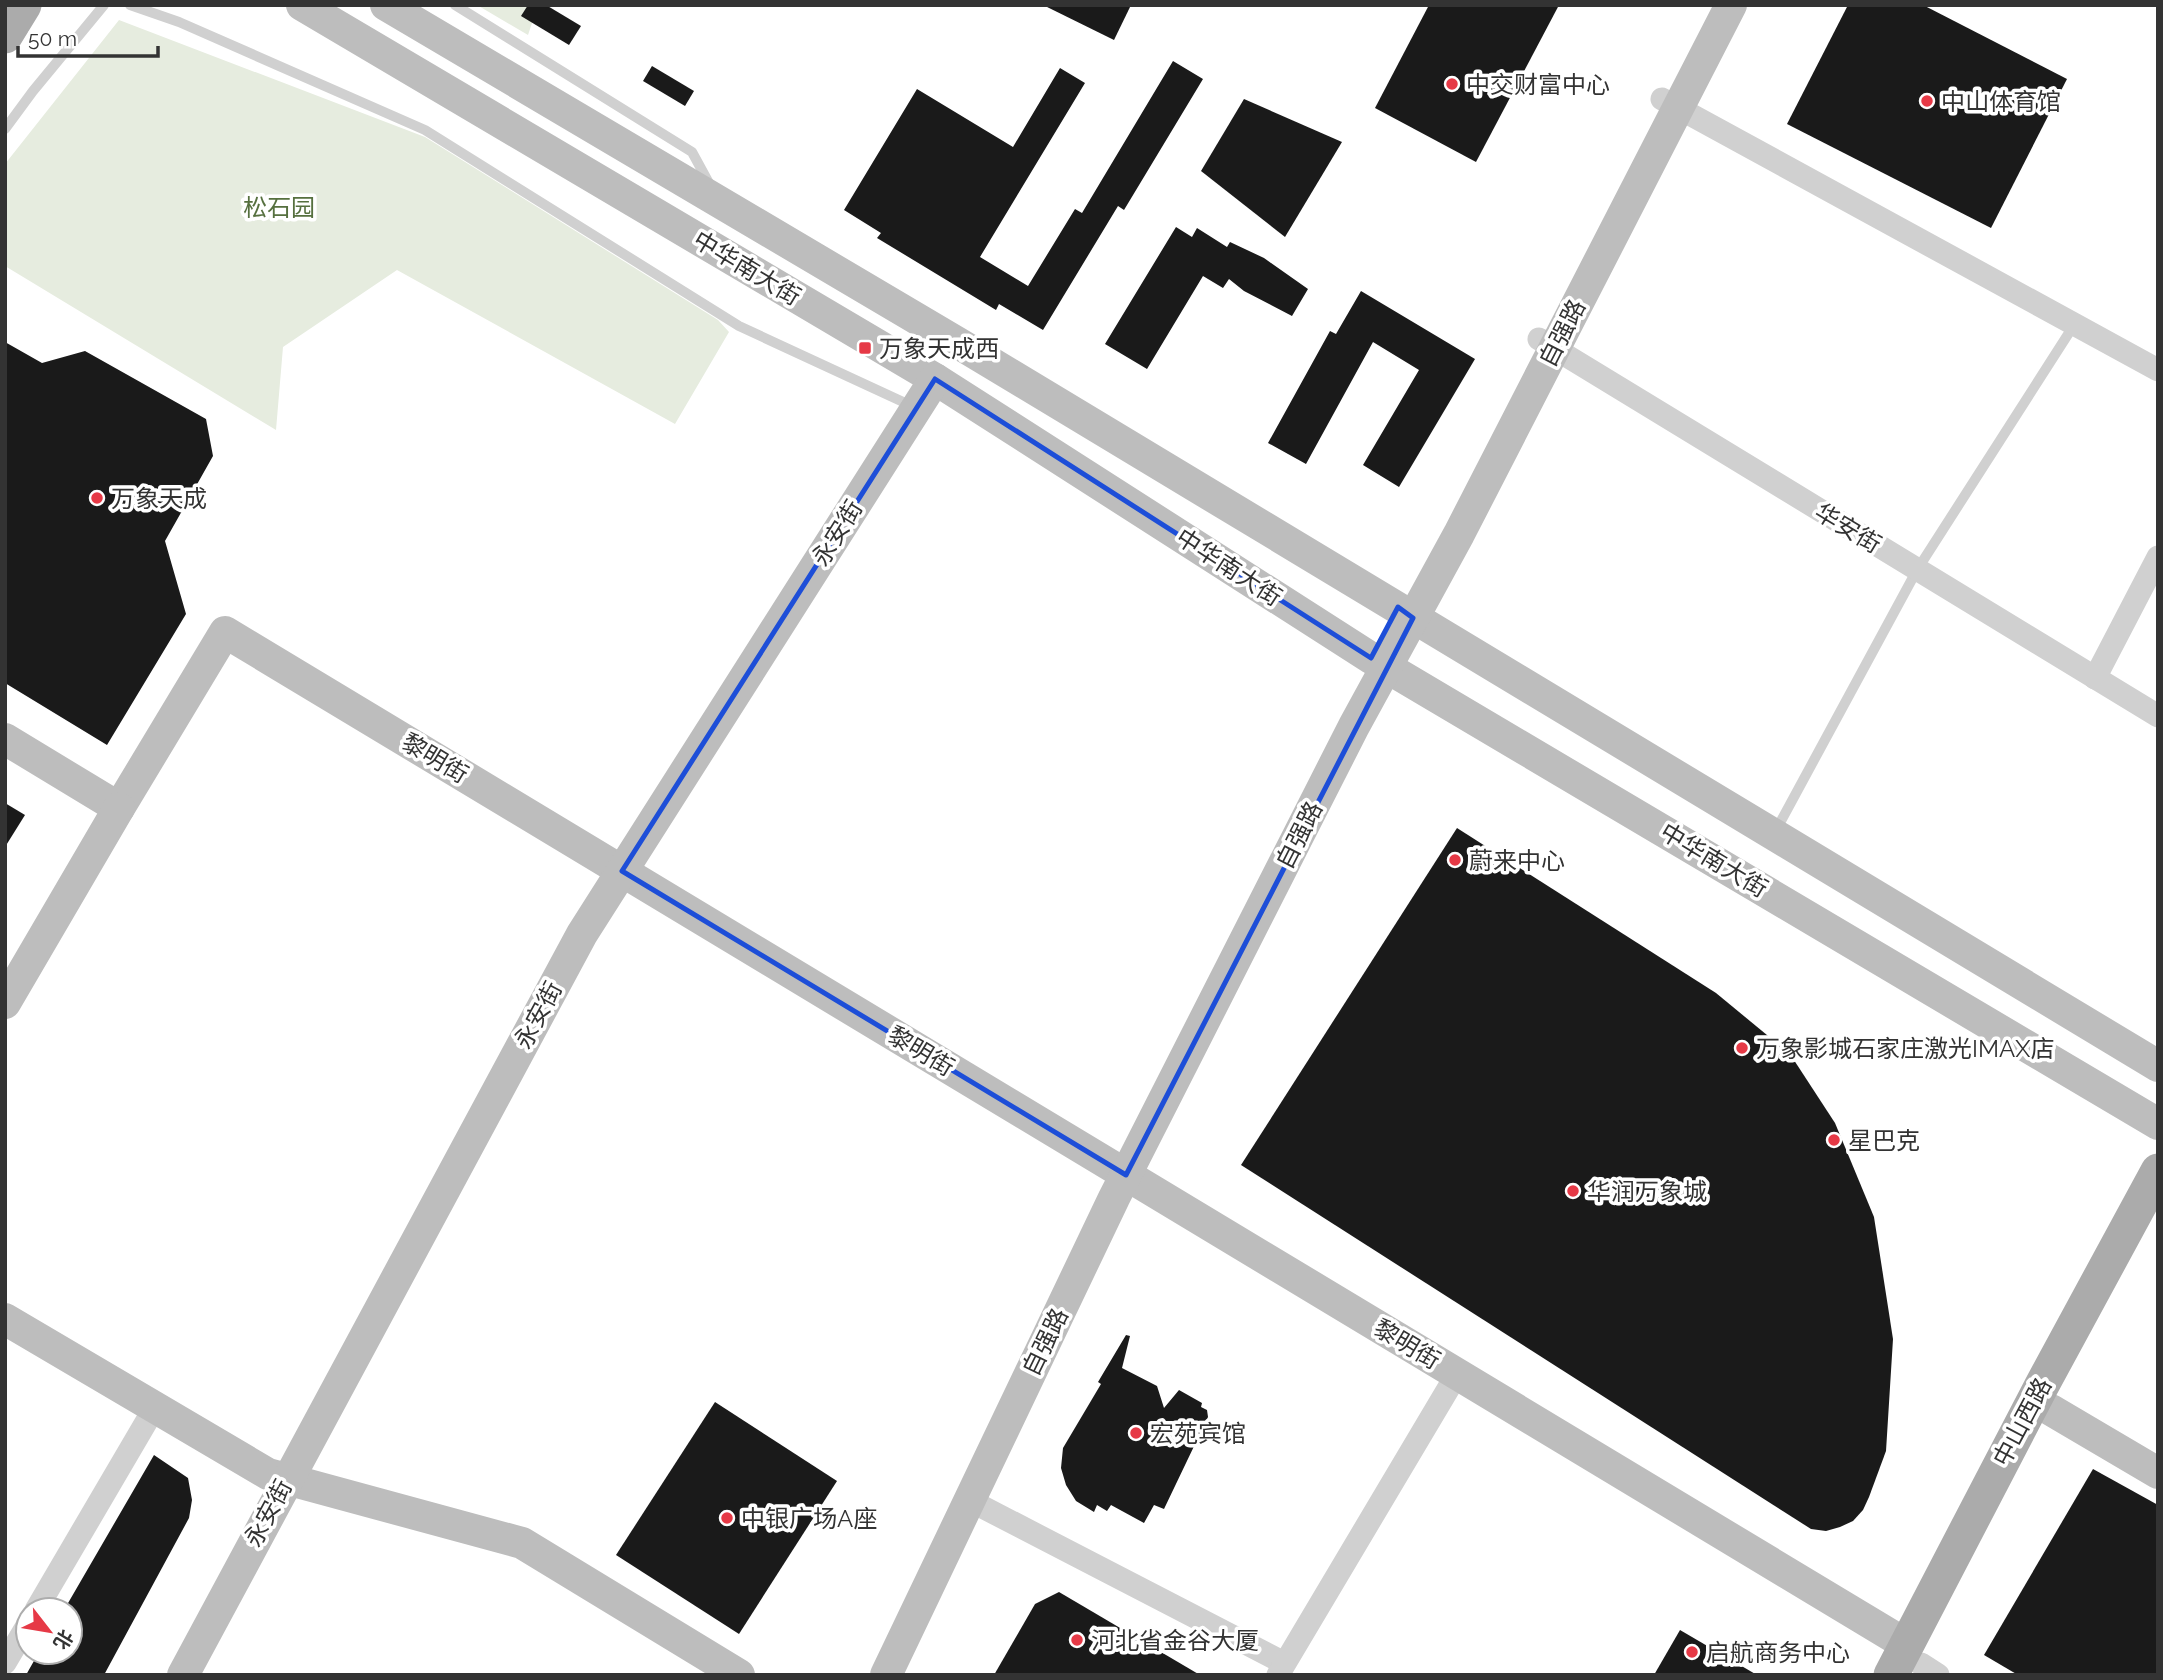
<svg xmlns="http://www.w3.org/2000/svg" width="2163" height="1680" font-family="Raleway,'Noto Sans SC',sans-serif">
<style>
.green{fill:#e6ecdf}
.building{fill:#1a1a1a}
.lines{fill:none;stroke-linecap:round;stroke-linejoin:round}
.lane{stroke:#d0d0d0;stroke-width:10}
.street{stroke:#d0d0d0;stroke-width:23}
.secondary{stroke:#bdbdbd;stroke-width:32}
.primary{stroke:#ababab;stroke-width:35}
.marked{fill:none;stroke:#1d4ed8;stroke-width:5;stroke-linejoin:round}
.poi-dot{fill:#e63946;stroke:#fff;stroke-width:2.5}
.labels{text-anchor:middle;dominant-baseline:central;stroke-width:7;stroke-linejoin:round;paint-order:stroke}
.poi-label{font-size:24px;fill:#333;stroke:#fff;text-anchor:start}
.park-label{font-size:24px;fill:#56703f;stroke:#fff}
.street-label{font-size:24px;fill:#333;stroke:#fff}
</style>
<rect width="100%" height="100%" fill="#fff"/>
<g class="green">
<polygon points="477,5 538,5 528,35"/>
<polygon points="119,20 425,137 718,320 729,332 675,424 397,270 283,347 276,430 5,266 5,164"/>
</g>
<g class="building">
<polygon points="528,5 546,5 581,26 569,45 521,16"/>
<polygon points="1043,5 1131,5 1114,40"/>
<polygon points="1429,5 1559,5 1476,162 1375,108"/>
<polygon points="1848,5 1923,5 2067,79 1991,228 1787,124"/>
<polygon points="1173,61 1203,79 1124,210 1118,206 1043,330 999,304 996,310 877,238 881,233 844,210 917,89 1013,147 1060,68 1085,83 980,257 1028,286 1075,209 1082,213"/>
<polygon points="652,66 694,91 685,106 643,81"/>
<polygon points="1244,99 1342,142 1285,237 1201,171"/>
<polygon points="1176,227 1192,237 1197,228 1227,247 1230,242 1264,258 1308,289 1292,316 1244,291 1229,279 1223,288 1203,276 1147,369 1105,344"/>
<polygon points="1361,291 1475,359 1399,487 1363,465 1419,370 1373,342 1306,464 1268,443 1330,331 1336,334"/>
<polygon points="5,342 42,363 85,351 206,419 213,456 165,541 186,614 107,745 5,683"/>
<polygon points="5,803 25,815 5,847"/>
<polygon points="1457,828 1716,993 1790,1054 1835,1123 1874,1217 1893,1339 1886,1451 1869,1497 1863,1510 1853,1521 1840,1527 1826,1531 1811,1529 1241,1165"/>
<polygon points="1126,1335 1130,1336 1122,1368 1157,1386 1164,1408 1179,1390 1202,1403 1201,1407 1207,1410 1208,1417 1164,1509 1154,1505 1144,1523 1111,1505 1107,1511 1097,1505 1094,1512 1076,1501 1066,1485 1061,1468 1063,1448 1101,1384 1098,1382"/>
<polygon points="715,1402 837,1481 739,1634 616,1555"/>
<polygon points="154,1455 188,1478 192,1500 189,1518 104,1675 26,1675 39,1652 70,1652 70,1610 64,1610"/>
<polygon points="2093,1469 2158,1505 2158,1675 2018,1675 1984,1655"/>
<polygon points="1059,1592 1200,1675 994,1675 1035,1604"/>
<polygon points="1680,1630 1757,1675 1654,1675"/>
</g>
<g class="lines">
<g class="lane">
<polyline points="130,5 179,22 425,130 739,326 914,407"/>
<polyline points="455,5 692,152 710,185"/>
<polyline points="5,129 33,91 104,5"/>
<polyline points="1775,832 1917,570 2074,325"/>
</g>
<g class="street">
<polyline points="1662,99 2158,370"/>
<polyline points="1539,339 2158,716"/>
<polyline points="2095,678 2158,557"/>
<polyline points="969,1500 1284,1663"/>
<polyline points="36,1610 155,1407"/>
<polyline points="5,1663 28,1624"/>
<polyline points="1921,1664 1938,1675"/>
<polyline points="1278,1675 1457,1374"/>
</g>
<g class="secondary">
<polyline points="302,5 935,379 1371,658 2158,1124"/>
<polyline points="386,5 958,343 2158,1066"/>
<polyline points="5,739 119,808 225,632 1907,1645"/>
<polyline points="5,1003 119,808"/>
<polyline points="5,1319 268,1474 522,1543 739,1675"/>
<polyline points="2051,1410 2158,1473"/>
<polyline points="183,1675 582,934 935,379"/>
<polyline points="886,1675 1114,1198 1354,726 1459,534 1731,5"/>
</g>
<g class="primary">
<polyline points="5,36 24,5"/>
<polyline points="1891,1675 2042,1385 2158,1171"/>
</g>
</g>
<path class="marked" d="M935,379L1371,658L1398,607L1413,618L1126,1175L622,871Z"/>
<g class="poi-dot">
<circle cx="1452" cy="84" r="7"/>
<circle cx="1927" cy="101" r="7"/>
<rect x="858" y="341" width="14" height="14" rx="3.5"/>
<circle cx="97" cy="498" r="7"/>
<circle cx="1455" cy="860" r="7"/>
<circle cx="1742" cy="1048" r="7"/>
<circle cx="1834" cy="1140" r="7"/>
<circle cx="1573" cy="1191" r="7"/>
<circle cx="1136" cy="1433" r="7"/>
<circle cx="727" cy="1518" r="7"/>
<circle cx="1077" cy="1640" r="7"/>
<circle cx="1692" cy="1652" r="7"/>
</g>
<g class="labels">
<g class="poi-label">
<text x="1466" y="84">中交财富中心</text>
<text x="1941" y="101">中山体育馆</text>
<text x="879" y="348">万象天成西</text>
<text x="111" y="498">万象天成</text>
<text x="1469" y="860">蔚来中心</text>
<text x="1756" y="1048">万象影城石家庄激光IMAX店</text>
<text x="1848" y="1140">星巴克</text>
<text x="1587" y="1191">华润万象城</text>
<text x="1150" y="1433">宏苑宾馆</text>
<text x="741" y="1518">中银广场A座</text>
<text x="1091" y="1640">河北省金谷大厦</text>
<text x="1706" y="1652">启航商务中心</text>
</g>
<g class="park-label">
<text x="279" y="207">松石园</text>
</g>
<g class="street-label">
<text transform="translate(747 268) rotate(31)">中华南大街</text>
<text transform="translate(1562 333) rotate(-63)">自强路</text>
<text transform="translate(1848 528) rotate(31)">华安街</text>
<text transform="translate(837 533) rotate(-58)">永安街</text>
<text transform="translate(1229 567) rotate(33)">中华南大街</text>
<text transform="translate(435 758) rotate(31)">黎明街</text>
<text transform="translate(1299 835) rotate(-63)">自强路</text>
<text transform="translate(1714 860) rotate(31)">中华南大街</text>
<text transform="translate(538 1015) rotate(-62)">永安街</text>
<text transform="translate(921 1051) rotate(31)">黎明街</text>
<text transform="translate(1045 1342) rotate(-64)">自强路</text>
<text transform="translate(1407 1344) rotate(31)">黎明街</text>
<text transform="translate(2022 1422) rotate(-62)">中山西路</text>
<text transform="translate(268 1513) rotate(-62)">永安街</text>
</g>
</g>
<rect width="2163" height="1680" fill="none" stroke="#333333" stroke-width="14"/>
<g transform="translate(49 1631) rotate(121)"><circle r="33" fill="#ffffff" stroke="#adadad" stroke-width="2"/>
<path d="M0-5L12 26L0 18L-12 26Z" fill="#e63946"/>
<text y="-10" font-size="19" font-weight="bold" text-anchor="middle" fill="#333333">北</text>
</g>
<path d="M18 46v10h140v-10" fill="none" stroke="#333333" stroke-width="3.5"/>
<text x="28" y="46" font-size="21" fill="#333333" stroke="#ffffff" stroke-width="5" paint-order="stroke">50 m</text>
</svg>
